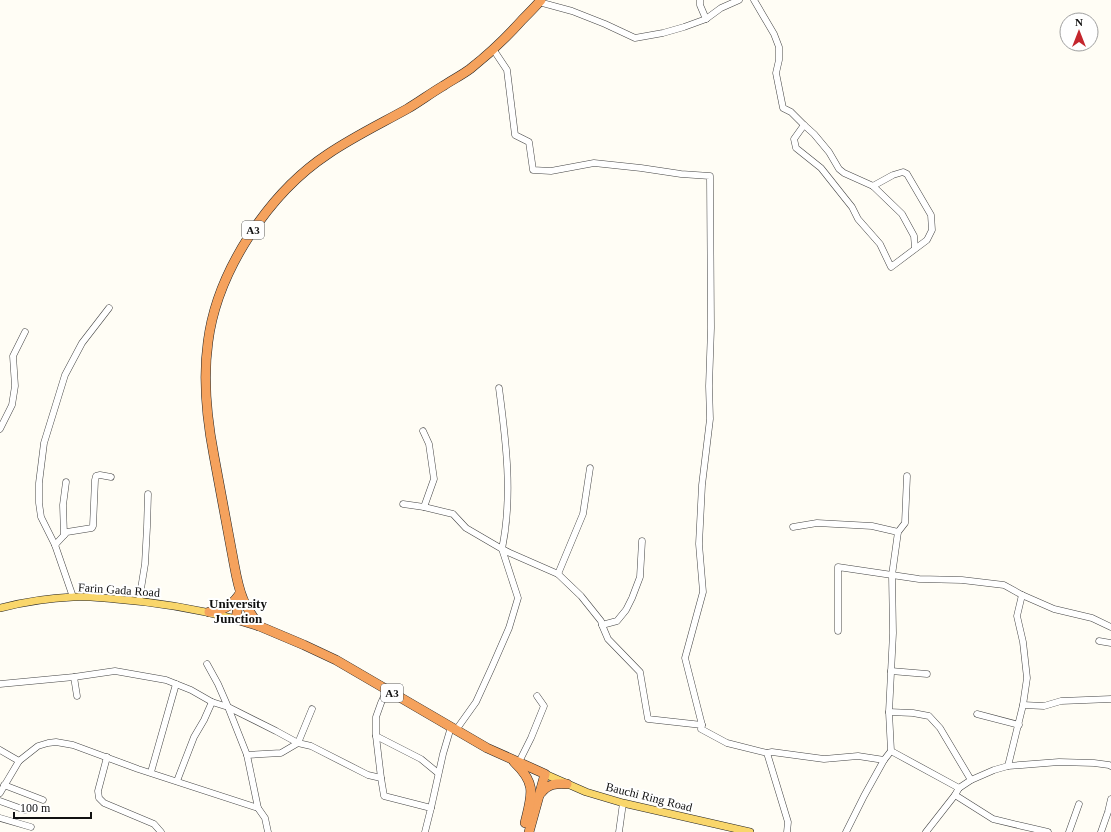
<svg xmlns="http://www.w3.org/2000/svg" width="1111" height="832" font-family="Georgia,serif">
<style>
.lines{fill:none;stroke-linecap:round;stroke-linejoin:round}
.minor-casing{stroke:#444;stroke-width:7}
.major-casing{stroke:#222;stroke-width:8}
.highway-casing{stroke:#222;stroke-width:10}
.minor{stroke:#fff;stroke-width:6}
.major{stroke:#f9d66b;stroke-width:7}
.highway{stroke:#f5a25d;stroke-width:9}
.labels{text-anchor:middle;dominant-baseline:central;stroke-width:4;stroke-linejoin:round;paint-order:stroke}
.shield{fill:#fff;stroke:#585858;stroke-width:1}
.shield-label{font-size:11px;font-weight:bold;fill:#111}
.street-label{font-size:12px;fill:#111;stroke:#fff}
.neighbourhood-label{font-size:13px;font-weight:bold;fill:#111;stroke:#fff}
</style>
<rect width="100%" height="100%" fill="#fffdf5"/>
<g class="lines">
<defs>
<g id="minor">
<polyline points="700,0 700,5 706,19"/>
<polyline points="754,0 774,34 779,47 779,60 776,73 783,108 791,112 804,125 814,134 829,152 839,169 844,173 873,186 902,214 914,236 915,248"/>
<polyline points="539,2 572,11 605,24 635,38 663,33 684,27 706,19 721,8 739,0"/>
<polyline points="493,49 507,70 515,135 529,142 533,170 551,171 594,163 641,168 681,174 710,176 711,328 709,386 710,419 702,485 699,544 703,592 685,658 702,725 701,729 727,743 767,753 788,822 787,832"/>
<polyline points="804,125 794,139 796,148 821,168 844,197 852,207 858,219 880,244 891,267 927,240 932,230 931,215 907,174 903,172 893,175 873,186"/>
<polyline points="0,429 12,405 15,386 13,356 25,332"/>
<polyline points="423,431 429,444 434,479 424,507"/>
<path d="M403,504L424,507L453,514L466,528L502,549C513,496 506,441 499,388"/>
<polyline points="793,527 817,523 872,526 898,532"/>
<polyline points="64,535 63,505 66,482"/>
<polyline points="55,545 67,532 92,528 93,526 95,480 96,476 100,475 111,477"/>
<polyline points="558,574 581,596 601,621 602,625 617,621 626,610 632,598 640,577 642,541"/>
<polyline points="73,597 55,545 41,517 39,503 39,483 44,443 65,375 82,343 109,308"/>
<polyline points="139,601 145,564 147,527 148,494"/>
<polyline points="602,625 608,639 640,672 648,719 702,725"/>
<polyline points="838,631 838,567 919,579 962,580 1004,585 1022,595 1054,609 1092,618 1111,627"/>
<polyline points="1099,641 1111,643"/>
<polyline points="207,664 218,684 228,707 276,731 298,743 311,746 368,775 381,778 384,796 431,808 425,832"/>
<polyline points="891,671 927,674"/>
<polyline points="74,677 77,696"/>
<polyline points="0,684 74,677 115,671 166,680 191,690 212,702 228,707 247,755 258,808 265,818 268,832"/>
<polyline points="1023,705 1044,706 1061,701 1111,699"/>
<polyline points="889,712 913,713 929,716 940,728 971,780"/>
<polyline points="977,714 1019,725"/>
<polyline points="456,730 476,702 492,667 509,628 518,598 502,549 510,553 558,574 583,514 590,468"/>
<polyline points="376,736 421,759 438,773"/>
<polyline points="0,750 19,761 0,793"/>
<polyline points="891,751 959,788"/>
<polyline points="767,753 772,752 824,759 858,756 884,760"/>
<polyline points="247,755 281,753 298,743 312,709"/>
<polyline points="107,757 98,791 99,798 104,803 154,824 161,832"/>
<polyline points="19,761 38,746 48,743 56,742 73,745 138,769 258,808"/>
<polyline points="519,762 531,738 544,706 537,696"/>
<polyline points="1008,766 1059,762 1094,763 1109,765 1111,766"/>
<polyline points="151,772 176,684"/>
<polyline points="381,778 376,736 376,717 381,703 387,690"/>
<polyline points="177,781 194,737 204,720 212,702"/>
<polyline points="4,785 43,800"/>
<polyline points="955,795 993,819 1022,826 1048,832"/>
<polyline points="0,801 25,810"/>
<polyline points="431,808 443,754 451,727"/>
<polyline points="0,818 31,827"/>
<polyline points="619,832 623,803"/>
<polyline points="846,832 864,796 884,760 891,751 889,712 893,633 892,575 898,532 905,523 907,476"/>
<polyline points="926,832 955,795 959,788 971,780 994,770 1008,766 1023,705 1027,678 1023,642 1017,616 1022,595"/>
<polyline points="1069,832 1079,804"/>
<polyline points="1101,832 1108,812 1111,799"/>
</g>
<g id="major">
<path d="M0,608C24,602 48,598 73,597C87,596 101,598 115,599C156,602 196,609 236,619"/>
<polyline points="545,774 586,792 623,803 750,832"/>
</g>
<g id="highway">
<polyline points="240,592 236,619 259,626 304,645 336,660 487,748 545,774 529,832"/>
<path d="M209,612C223,611 231,606 239,595"/>
<path d="M259,626C254,618 247,609 243,599C237,585 235,568 232,553C226,521 220,488 214,456C207,420 203,378 208,342C217,271 269,193 328,154C353,137 380,124 407,109C419,102 431,93 443,86C452,80 462,75 470,69C489,54 506,38 522,20C528,14 535,7 541,0"/>
<path d="M514,762C537,784 532,794 525,823"/>
<path d="M541,793C548,784 556,783 567,784"/>
</g>
</defs>
<use href="#minor" class="minor-casing"/>
<use href="#major" class="major-casing"/>
<use href="#highway" class="highway-casing"/>
<use href="#minor" class="minor"/>
<use href="#major" class="major"/>
<use href="#highway" class="highway"/>
</g>
<g class="labels">
<g class="shield">
<rect x="242" y="221" width="22" height="18" rx="3"/>
<rect x="381" y="684" width="22" height="18" rx="3"/>
</g>
<g class="shield-label">
<text x="253" y="230">A3</text>
<text x="392" y="693">A3</text>
</g>
<g class="street-label">
<text transform="translate(119 590) rotate(4)">Farin Gada Road</text>
<text transform="translate(649 797) rotate(14)">Bauchi Ring Road</text>
</g>
<g class="neighbourhood-label">
<text x="238" y="603">University<tspan x="238" dy="15">Junction</tspan></text>
</g>
</g>
<g transform="translate(1079 32)"><circle r="19" fill="#ffffff" stroke="#a0a0a0"/>
<path d="M0-3L7 15L0 10L-7 15Z" fill="#c4262e"/>
<text y="-6" font-size="11" font-weight="bold" text-anchor="middle" fill="#111111">N</text>
</g>
<path d="M14 812v6h77v-6" fill="none" stroke="#111111" stroke-width="2"/>
<text x="20" y="812" font-size="12" fill="#111111" stroke="#ffffff" stroke-width="3" paint-order="stroke">100 m</text>
</svg>
